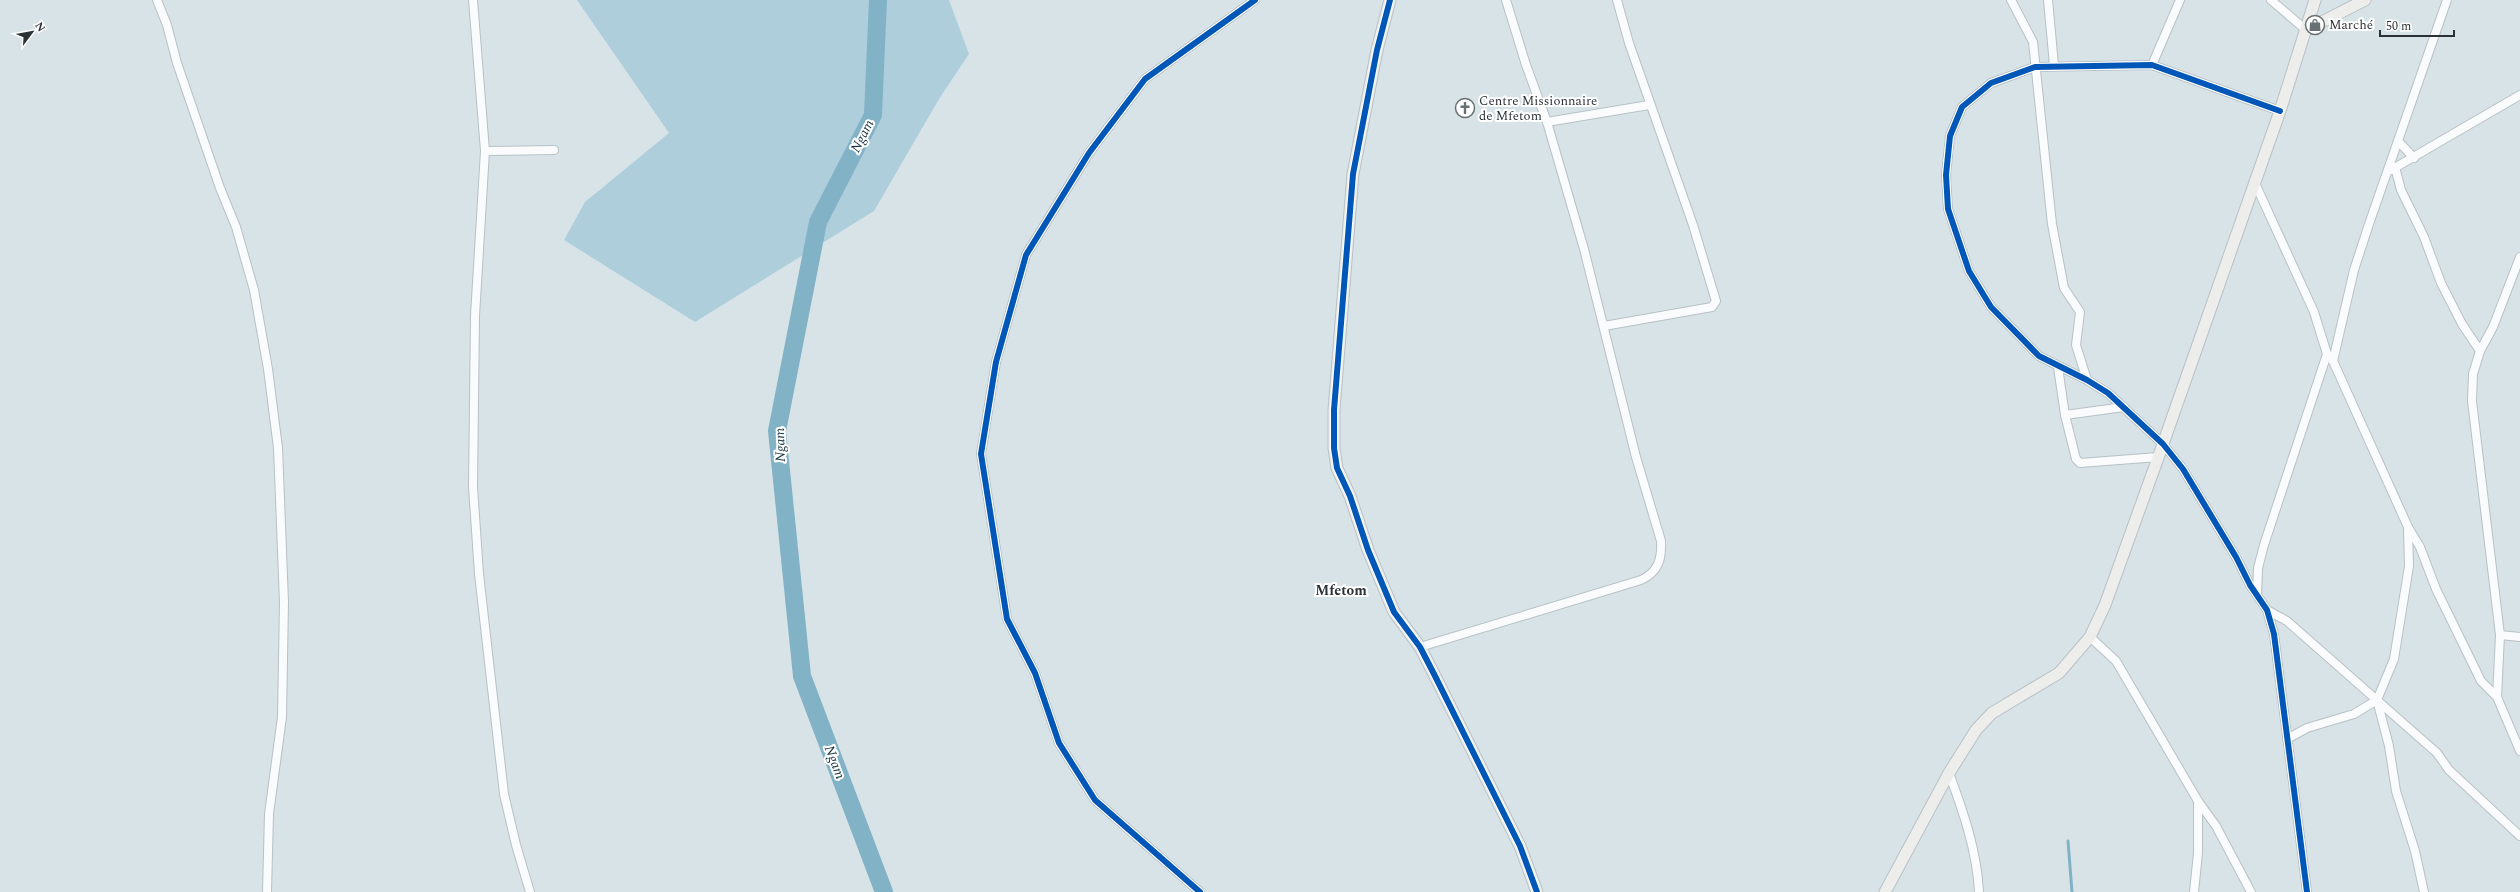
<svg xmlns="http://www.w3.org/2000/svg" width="2520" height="892" font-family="Spectral,serif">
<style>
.green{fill:#aecedc}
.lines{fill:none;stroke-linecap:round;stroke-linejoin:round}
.stream{stroke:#82b2c6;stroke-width:3}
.river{stroke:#82b2c6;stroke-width:18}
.street-casing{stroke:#b8c1c5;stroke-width:10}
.secondary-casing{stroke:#b8c1c5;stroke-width:13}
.street{stroke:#f9fbfc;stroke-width:8}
.secondary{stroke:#ededeb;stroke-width:11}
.cycleway-casing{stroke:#fff;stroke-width:8}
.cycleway{stroke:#0057b8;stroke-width:6}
.labels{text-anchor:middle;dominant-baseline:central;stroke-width:4;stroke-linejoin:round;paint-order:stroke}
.poi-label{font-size:13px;fill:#2a3235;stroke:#fff;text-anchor:start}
.water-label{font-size:14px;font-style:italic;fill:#153440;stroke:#fff}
.neighbourhood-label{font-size:14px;font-weight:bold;fill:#2a3235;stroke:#fff}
</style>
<rect width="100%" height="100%" fill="#d8e3e8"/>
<polygon class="green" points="577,0 949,0 969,54 939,99 874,211 695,322 564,240 585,202 669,133"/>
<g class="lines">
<polyline class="stream" points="2068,841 2072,892"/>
<polyline class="river" points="878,0 873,115 818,222 777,431 802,676 884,892"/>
<defs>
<g id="street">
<polyline points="157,0 167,25 177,63 220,188 236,227 254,290 268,369 278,448 284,602 282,717 269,814 267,892"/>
<polyline points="473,0 485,151 475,316 473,487 479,574 504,794 516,845 530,892"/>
<polyline points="2011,0 2033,42 2052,224 2064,288 2080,312 2076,345 2087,380"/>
<polyline points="2048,0 2054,65"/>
<polyline points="2271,0 2306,30"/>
<polyline points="2152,65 2180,0"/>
<polyline points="2280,111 2152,65 2035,67 1991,83 1962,107 1950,136 1946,175 1948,209 1969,271 1991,307 2039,356 2087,380 2108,393 2163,444 2183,469 2236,557 2250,585 2267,610 2274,634 2307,892"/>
<polyline points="1547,122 1649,105"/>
<polyline points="2399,142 2414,158"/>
<polyline points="485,151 554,150"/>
<polyline points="2395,167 2401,190 2424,237 2441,283 2462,324 2480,351"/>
<polyline points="2391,170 2520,95"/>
<polyline points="2254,181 2314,312 2327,354 2333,361 2408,527 2420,547 2436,589 2481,681 2497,697"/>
<polyline points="2520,257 2493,327 2480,351 2473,374 2472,401 2500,635 2497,697 2520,751"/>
<polyline points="1604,326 1712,307 1716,301 1693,225 1629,43 1617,0"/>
<polyline points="2333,361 2354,270 2369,224 2447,0"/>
<polyline points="2058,367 2065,415 2076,459 2080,463 2158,457"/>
<polyline points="2065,415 2124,407"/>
<polyline points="2408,530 2409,566 2394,659 2377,700 2389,746 2396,791 2415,851 2424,892"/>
<polyline points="2257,595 2258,568 2264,545 2327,354"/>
<polyline points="2267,610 2287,621 2437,753 2449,770 2520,836"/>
<polyline points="2500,635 2520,637"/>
<polyline points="2090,637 2116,661 2198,801 2216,826 2251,892"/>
<path d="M1420,647L1641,580C1658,572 1662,560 1661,541L1636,457L1584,249L1547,122L1526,65L1506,0"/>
<polyline points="2287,739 2307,728 2354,714 2377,700"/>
<path d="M1949,773C1963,811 1977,851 1979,892"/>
<polyline points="1200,892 1095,800 1059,743 1035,673 1007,619 981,454 996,362 1026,255 1089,153 1145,79 1255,0"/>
<polyline points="2194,892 2198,853 2198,801"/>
</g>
<g id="secondary">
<polyline points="1390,0 1377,50 1353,174 1334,410 1334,448 1337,468 1350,496 1368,550 1394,612 1420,647 1434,674 1520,846 1537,892"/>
<polyline points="2306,30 2365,0"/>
<polyline points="1885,892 1949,773 1976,730 1992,713 2059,673 2090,637 2105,605 2163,444 2280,111 2315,0"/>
</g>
</defs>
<use href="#street" class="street-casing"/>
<use href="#secondary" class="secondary-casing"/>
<use href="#street" class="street"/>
<use href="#secondary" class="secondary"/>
<defs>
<g id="cycleway">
<polyline points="1390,0 1377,50 1353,174 1334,410 1334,448 1337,468 1350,496 1368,550 1394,612 1420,647 1434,674 1520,846 1537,892"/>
<polyline points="2280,111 2152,65 2035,67 1991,83 1962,107 1950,136 1946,175 1948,209 1969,271 1991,307 2039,356 2087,380 2108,393 2163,444 2183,469 2236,557 2250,585 2267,610 2274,634 2307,892"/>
<polyline points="1200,892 1095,800 1059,743 1035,673 1007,619 981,454 996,362 1026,255 1089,153 1145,79 1255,0"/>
</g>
</defs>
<use href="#cycleway" class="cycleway-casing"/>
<use href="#cycleway" class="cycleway"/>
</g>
<defs>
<symbol id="shop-ring" viewBox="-11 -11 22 22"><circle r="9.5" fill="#fff" stroke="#677074" stroke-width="1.5"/><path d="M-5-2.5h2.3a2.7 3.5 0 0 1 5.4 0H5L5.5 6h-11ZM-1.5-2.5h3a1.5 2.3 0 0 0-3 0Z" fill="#677074"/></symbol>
<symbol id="church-ring" viewBox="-11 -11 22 22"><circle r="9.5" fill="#fff" stroke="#677074" stroke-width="1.5"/><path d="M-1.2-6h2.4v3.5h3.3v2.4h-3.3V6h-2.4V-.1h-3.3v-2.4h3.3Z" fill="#677074"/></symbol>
</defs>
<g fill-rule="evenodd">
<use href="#shop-ring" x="2304" y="14" width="22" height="22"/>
<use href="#church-ring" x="1454" y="97" width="22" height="22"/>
</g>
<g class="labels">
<g class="poi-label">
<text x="2329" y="25">Marché</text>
<text x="1479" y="101">Centre Missionnaire<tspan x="1479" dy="15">de Mfetom</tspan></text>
</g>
<g class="water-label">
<text transform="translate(862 136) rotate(-63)">Ngam</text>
<text transform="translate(780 445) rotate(-92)">Ngam</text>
<text transform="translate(835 762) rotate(69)">Ngam</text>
</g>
<g class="neighbourhood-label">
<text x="1341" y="590">Mfetom</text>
</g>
</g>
<g transform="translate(32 32) rotate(58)" stroke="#ffffff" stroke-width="3" paint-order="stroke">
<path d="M0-3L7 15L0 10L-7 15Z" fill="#2a3235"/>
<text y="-6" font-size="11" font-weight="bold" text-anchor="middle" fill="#2a3235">N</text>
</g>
<path d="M2380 30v6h74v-6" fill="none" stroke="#2a3235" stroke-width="2"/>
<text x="2386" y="30" font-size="12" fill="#2a3235" stroke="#ffffff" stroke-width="3" paint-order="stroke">50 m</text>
</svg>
